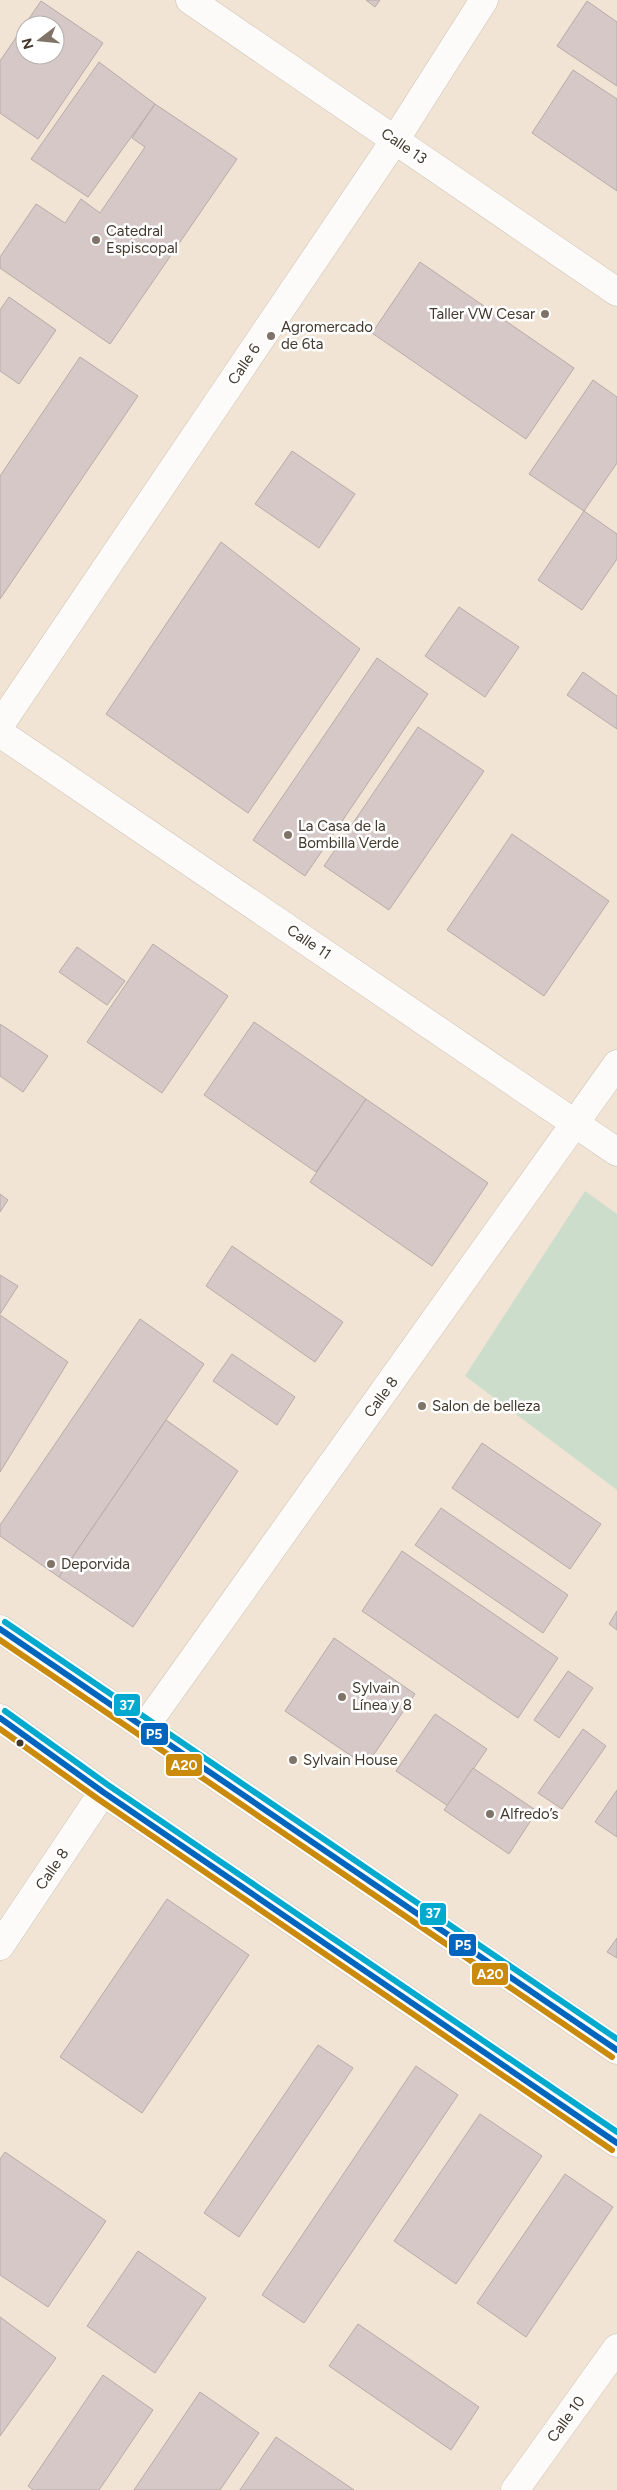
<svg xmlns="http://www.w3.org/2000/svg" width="617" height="2490" font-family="Figtree,sans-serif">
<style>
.park{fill:#cdddcb}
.building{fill:#d7c8c8;stroke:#b7aba8;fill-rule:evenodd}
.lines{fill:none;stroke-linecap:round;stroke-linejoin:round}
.minor-casing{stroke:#cdc3b6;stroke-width:29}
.primary-casing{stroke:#cdc3b6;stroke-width:29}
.minor{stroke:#fdfbf9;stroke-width:28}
.primary{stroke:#fdfbf9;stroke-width:28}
.bus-1-casing{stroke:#fff;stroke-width:10}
.bus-2-casing{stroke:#fff;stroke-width:10}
.bus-3-casing{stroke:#fff;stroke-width:10}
.bus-1{stroke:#0065bd;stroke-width:6}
.bus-2{stroke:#ca8a0b;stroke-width:6}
.bus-3{stroke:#00a9ce;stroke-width:6}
.poi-dot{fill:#7f7467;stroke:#fff;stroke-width:2}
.bus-dot{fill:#42382c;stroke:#fff;stroke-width:2}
.labels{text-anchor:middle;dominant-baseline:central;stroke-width:5;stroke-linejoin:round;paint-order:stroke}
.street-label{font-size:15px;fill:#42382c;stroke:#fff}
.poi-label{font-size:15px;fill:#42382c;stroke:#fff;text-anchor:start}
.line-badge{stroke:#fff;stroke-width:2}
.badge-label{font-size:14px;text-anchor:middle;font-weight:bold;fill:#fff}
</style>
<rect width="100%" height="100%" fill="#f1e4d4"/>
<polygon class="park" points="585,1191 617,1214 617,1490 465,1376"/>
<g class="building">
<polygon points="366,0 380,0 375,7"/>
<path d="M41,1L103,43L38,139L0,113V61ZM25,25H55V55H25Z"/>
<polygon points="587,1 617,22 617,86 557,46"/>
<polygon points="99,62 155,104 88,197 31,159"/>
<polygon points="573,70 617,99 617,191 532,133"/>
<polygon points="155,104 237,159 110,344 0,268 0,257 36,204 65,223 81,199 100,213 145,147 132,138"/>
<polygon points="420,262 574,368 526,439 372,333"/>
<polygon points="9,297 56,330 19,384 0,371 0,310"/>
<polygon points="80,357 138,396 0,599 0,476"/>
<polygon points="593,380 617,397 617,463 584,511 529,474"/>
<polygon points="292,451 355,494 319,548 255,504"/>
<polygon points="584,511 617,534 617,559 582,610 538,580"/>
<polygon points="221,542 360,649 248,813 106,714"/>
<polygon points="459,607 519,647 485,697 425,656"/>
<polygon points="377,658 428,694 305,876 253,840"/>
<polygon points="583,672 617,696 617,729 567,695"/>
<polygon points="418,727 484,771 389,910 324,866"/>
<polygon points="512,834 609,901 544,996 447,930"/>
<polygon points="153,944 228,996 162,1093 87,1042"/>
<polygon points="77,947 125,981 107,1005 59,972"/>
<polygon points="254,1022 366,1099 316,1172 204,1095"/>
<polygon points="0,1024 48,1056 23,1092 0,1076"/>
<polygon points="366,1099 488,1183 432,1266 310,1182"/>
<polygon points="0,1194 8,1200 0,1212"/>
<polygon points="232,1246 343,1322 315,1362 206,1286"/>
<polygon points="0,1275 18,1286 0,1314"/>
<polygon points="0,1315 68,1362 0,1472"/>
<polygon points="140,1319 204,1364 59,1577 0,1536 0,1525"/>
<polygon points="232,1354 295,1397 277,1425 213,1381"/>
<polygon points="166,1420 238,1471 133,1627 59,1577"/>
<polygon points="482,1443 601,1524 570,1569 452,1488"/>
<polygon points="441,1508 568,1595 543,1633 415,1545"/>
<polygon points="402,1551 558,1658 518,1718 362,1611"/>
<polygon points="617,1611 617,1630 609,1624"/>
<polygon points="334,1638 415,1694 366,1766 285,1711"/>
<polygon points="568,1671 593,1688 559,1738 534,1720"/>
<polygon points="435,1714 487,1749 448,1806 396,1771"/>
<polygon points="583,1729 606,1746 562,1809 538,1793"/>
<polygon points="473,1768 537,1811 509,1854 444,1810"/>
<polygon points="617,1790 617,1837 595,1822"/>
<polygon points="167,1899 249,1955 142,2113 60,2057"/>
<polygon points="617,1938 617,1958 607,1952"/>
<polygon points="318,2045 353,2068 239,2237 204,2213"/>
<polygon points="416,2066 458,2095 304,2323 262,2295"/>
<polygon points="480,2114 542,2156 456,2284 394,2241"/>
<polygon points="5,2152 106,2221 48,2307 0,2275 0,2159"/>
<polygon points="565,2174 613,2207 526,2337 477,2303"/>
<polygon points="138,2251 206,2298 155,2373 87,2326"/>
<polygon points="0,2317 56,2358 0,2436"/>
<polygon points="358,2324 479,2407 451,2450 329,2366"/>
<polygon points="103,2375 153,2410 99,2490 33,2490 28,2486"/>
<polygon points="200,2392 259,2433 220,2490 134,2490"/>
<polygon points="276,2437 354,2490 240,2490"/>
</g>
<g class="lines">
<defs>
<g id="minor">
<polyline points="190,0 617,292"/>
<polyline points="0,725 395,140 484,0"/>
<polyline points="0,733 617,1152"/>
<polyline points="144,1728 617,1064"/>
<polyline points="0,1946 103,1792"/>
<polyline points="515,2490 617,2348"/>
</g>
<g id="primary">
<polyline points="0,1629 617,2050"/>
<polyline points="0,1718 103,1792 617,2143"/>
</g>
</defs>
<use href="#minor" class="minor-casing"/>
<use href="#primary" class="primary-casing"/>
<use href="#minor" class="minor"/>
<use href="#primary" class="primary"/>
<defs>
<g id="bus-1">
<polyline points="0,1629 617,2050"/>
<polyline points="0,1718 103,1792 617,2143"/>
</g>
<g id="bus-2">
<polyline points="0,1640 612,2057"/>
<polyline points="0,1729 98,1799 612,2150"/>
</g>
<g id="bus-3">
<polyline points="5,1622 617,2039"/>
<polyline points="5,1711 108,1785 617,2132"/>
</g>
</defs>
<use href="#bus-1" class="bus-1-casing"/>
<use href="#bus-2" class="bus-2-casing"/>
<use href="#bus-3" class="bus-3-casing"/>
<use href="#bus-1" class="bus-1"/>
<use href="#bus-2" class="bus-2"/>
<use href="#bus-3" class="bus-3"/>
</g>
<g class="poi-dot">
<circle cx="96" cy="240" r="5"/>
<circle cx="545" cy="314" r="5"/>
<circle cx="271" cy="336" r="5"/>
<circle cx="288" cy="835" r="5"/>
<circle cx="422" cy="1406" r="5"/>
<circle cx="51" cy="1564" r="5"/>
<circle cx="342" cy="1697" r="5"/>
<circle cx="293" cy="1760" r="5"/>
<circle cx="490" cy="1814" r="5"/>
</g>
<circle class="bus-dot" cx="20" cy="1743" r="4.5"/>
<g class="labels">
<g class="street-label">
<text transform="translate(404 146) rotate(34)">Calle 13</text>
<text transform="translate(244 364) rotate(-56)">Calle 6</text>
<text transform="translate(309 942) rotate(34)">Calle 11</text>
<text transform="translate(381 1397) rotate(-54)">Calle 8</text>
<text transform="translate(52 1869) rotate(-56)">Calle 8</text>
<text transform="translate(566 2419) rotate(-54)">Calle 10</text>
</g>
<g class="poi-label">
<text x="106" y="231">Catedral<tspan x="106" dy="17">Espiscopal</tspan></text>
<text x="535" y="314" text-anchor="end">Taller VW Cesar</text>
<text x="281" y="327">Agromercado<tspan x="281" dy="17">de 6ta</tspan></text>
<text x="298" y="826">La Casa de la<tspan x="298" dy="17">Bombilla Verde</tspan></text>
<text x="432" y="1406">Salon de belleza</text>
<text x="61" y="1564">Deporvida</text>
<text x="352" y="1688">Sylvain<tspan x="352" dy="17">Línea y 8</tspan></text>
<text x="303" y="1760">Sylvain House</text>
<text x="500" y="1814">Alfredo’s</text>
</g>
</g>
<g class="line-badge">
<rect x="113" y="1693" width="28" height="24" rx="5" fill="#00a9ce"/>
<rect x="140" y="1722" width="29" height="24" rx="5" fill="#0065bd"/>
<rect x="165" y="1753" width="38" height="24" rx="5" fill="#ca8a0b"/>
<rect x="419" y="1902" width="28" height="24" rx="5" fill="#00a9ce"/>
<rect x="448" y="1933" width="29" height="24" rx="5" fill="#0065bd"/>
<rect x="471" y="1962" width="38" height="24" rx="5" fill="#ca8a0b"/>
</g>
<g class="badge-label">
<text x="127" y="1710">37</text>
<text x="154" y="1739">P5</text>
<text x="184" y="1770">A20</text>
<text x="433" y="1918">37</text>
<text x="463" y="1950">P5</text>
<text x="490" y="1979">A20</text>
</g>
<g transform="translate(40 40) rotate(254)"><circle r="24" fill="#ffffff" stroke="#b3afab"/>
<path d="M0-4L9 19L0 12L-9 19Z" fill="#7f7467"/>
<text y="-8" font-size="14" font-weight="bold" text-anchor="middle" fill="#42382c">N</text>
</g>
</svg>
